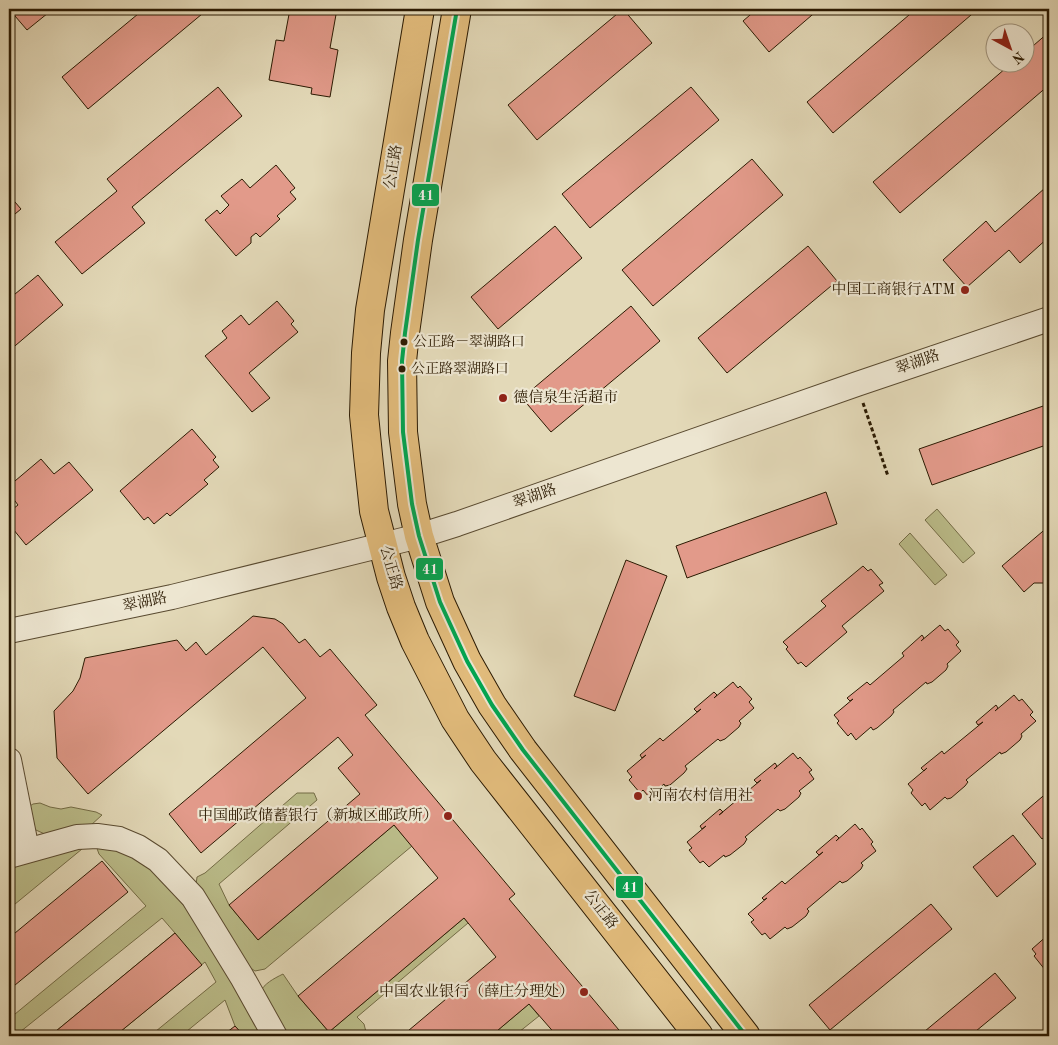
<svg xmlns="http://www.w3.org/2000/svg" width="1058" height="1045" font-family="'Old Standard TT','Noto Serif SC',serif">
<style>
.green{fill:#bbbd8a;stroke:#736c46}
.building{fill:#e29a8a;stroke:#2b1a02}
.lines{fill:none;stroke-linecap:round;stroke-linejoin:round}
.minor-casing{stroke:#594a30;stroke-width:26}
.major-casing{stroke:#2b1a02;stroke-width:30}
.path{stroke:#2b1a02;stroke-width:3;stroke-dasharray:4 2.5;stroke-linecap:butt}
.minor{stroke:#ede6d1;stroke-width:24}
.major{stroke:#e2bc7c;stroke-width:28}
.bus-1-casing{stroke:#ede6d1;stroke-width:8}
.bus-1{stroke:#00a651;stroke-width:4}
.poi-dot{fill:#8f2418;stroke:#ede6d1;stroke-width:2}
.bus-dot{fill:#2b1a02;stroke:#ede6d1;stroke-width:2}
.labels{text-anchor:middle;dominant-baseline:central;stroke-width:4.5;stroke-linejoin:round;paint-order:stroke}
.bus-label{font-size:14px;fill:#2b1a02;stroke:#ede6d1;text-anchor:start}
.street-label{font-size:15px;fill:#2b1a02;stroke:#ede6d1}
.poi-label{font-size:15px;fill:#2b1a02;stroke:#ede6d1;text-anchor:end}
.line-badge{stroke:#ede6d1;stroke-width:2}
.badge-label{font-size:14px;text-anchor:middle;font-weight:bold;fill:#fff}
</style>
<rect width="100%" height="100%" fill="#e3d9b8"/>
<filter id="stains"><feTurbulence type="fractalNoise" baseFrequency=".004" numOctaves="4"/><feColorMatrix values="0 0 0 0 .2 0 0 0 0 .09 0 0 0 0 .02 0 0 0 .5 -.17"/></filter>
<radialGradient id="worn" r=".72"><stop offset=".6" stop-color="#630" stop-opacity="0"/><stop offset="1" stop-color="#630" stop-opacity=".3"/></radialGradient>
<g class="green">
<polygon points="937,509 975,553 963,563 925,520"/>
<polygon points="910,533 947,575 935,585 899,544"/>
<polygon points="297,793 314,793 317,800 219,884 229,905 258,940 394,825 412,846 265,969 255,971 246,965 196,885 197,877 205,873"/>
<polygon points="40,803 50,807 61,809 71,807 96,812 102,815 90,826 47,835 27,826 25,809 33,804"/>
<polygon points="95,843 136,857 151,867 170,888 188,911 266,1036 244,1036 235,1026 225,1000 181,1036 150,1036 216,982 205,962 115,1036 50,1036 175,933 162,918 15,1036 9,1036 9,1019 146,906 99,854"/>
<polygon points="79,844 82,849 9,909 9,862"/>
<path d="M464,918L468,923L357,1017L364,1024L367,1036H286L259,993C265,983 273,979 283,974L298,996L329,1032Z"/>
<polygon points="529,1004 539,1016 514,1036 491,1036"/>
</g>
<g class="building">
<polygon points="9,9 53,9 27,30"/>
<polygon points="144,9 208,9 88,109 62,77"/>
<polygon points="290,9 337,9 330,48 338,50 330,97 311,94 312,88 269,80 276,40 284,41"/>
<polygon points="623,9 652,43 537,140 508,105"/>
<polygon points="757,9 819,9 769,52 743,21"/>
<polygon points="916,9 978,9 833,133 807,102"/>
<polygon points="1049,32 1049,85 900,213 873,182 1013,62 1026,62 1026,52"/>
<polygon points="218,87 242,116 132,207 145,223 82,274 55,242 117,191 107,179"/>
<polygon points="691,87 719,120 590,228 562,194"/>
<polygon points="752,159 783,195 653,306 622,270"/>
<polygon points="276,165 295,188 290,192 296,199 277,216 280,219 260,237 256,233 251,237 251,243 236,256 205,220 217,210 220,214 229,205 221,196 242,179 250,188"/>
<polygon points="1045,188 1049,192 1049,237 1020,263 1009,250 967,287 943,260 986,221 995,232"/>
<polygon points="9,195 21,209 9,219"/>
<polygon points="555,226 582,258 498,329 471,297"/>
<polygon points="808,246 837,281 727,373 698,338"/>
<polygon points="38,275 63,305 9,351 9,299"/>
<polygon points="277,301 294,321 291,324 298,332 249,373 270,398 252,412 205,356 227,338 222,331 241,315 249,325"/>
<polygon points="631,306 660,341 551,432 522,398"/>
<polygon points="1049,404 1049,444 932,485 919,449"/>
<polygon points="192,429 216,457 213,460 219,467 204,480 208,484 170,516 167,513 154,524 148,517 144,520 120,491"/>
<polygon points="41,459 54,474 69,462 93,490 26,545 9,524 9,512 18,505 9,493 9,486"/>
<polygon points="826,492 837,524 687,578 676,546"/>
<polygon points="1049,526 1049,578 1044,583 1034,583 1024,592 1002,566"/>
<polygon points="626,560 667,576 615,711 574,696"/>
<polygon points="863,566 868,571 871,569 883,583 879,585 884,591 842,626 847,632 806,667 801,662 798,664 786,649 788,647 783,642 826,606 821,601"/>
<polygon points="253,616 275,619 283,624 299,643 305,639 320,657 330,649 377,705 365,715 515,894 509,899 624,1036 557,1036 529,1004 491,1036 402,1036 496,957 464,918 329,1032 298,996 438,878 394,825 258,940 229,905 360,794 338,768 353,755 338,737 201,853 169,814 306,698 263,647 88,794 57,758 54,711 73,691 80,678 85,658 177,640 186,651 196,642 206,655"/>
<polygon points="940,625 945,631 948,629 959,642 956,645 961,651 947,664 948,666 946,670 932,682 927,684 926,682 893,710 894,712 891,716 877,728 873,730 871,727 856,740 851,733 848,736 837,723 839,721 834,715 853,699 850,701 847,698 867,682 870,685 904,656 902,653 922,635 924,638 921,641"/>
<polygon points="733,682 738,688 740,686 752,699 749,702 754,708 739,721 741,723 739,727 725,739 720,741 718,739 685,766 687,769 684,773 670,785 665,786 664,784 649,797 643,790 640,793 629,780 632,777 627,771 646,755 642,758 640,755 660,738 663,741 701,709 697,712 694,709 714,692 717,695 714,698"/>
<polygon points="1014,695 1019,701 1022,699 1033,712 1030,715 1036,721 1021,734 1022,736 1020,740 1006,752 1001,754 1000,752 966,780 968,782 965,786 951,798 947,799 945,797 930,810 925,803 922,806 911,793 913,790 908,784 927,768 924,771 921,768 942,751 944,754 983,722 978,725 976,722 996,705 998,708 995,711"/>
<polygon points="793,753 798,759 800,757 812,770 809,772 814,779 799,791 801,793 799,797 785,809 780,811 778,809 745,837 747,839 744,844 730,855 725,857 724,855 709,867 703,861 700,863 689,850 692,848 687,842 706,826 702,829 700,826 720,809 723,812 719,815 761,780 757,783 754,780 775,763 777,766 774,769"/>
<polygon points="1049,791 1049,833 1042,839 1022,814"/>
<polygon points="855,824 860,830 862,828 873,842 871,844 876,851 861,863 863,865 861,869 847,881 842,883 840,881 807,909 809,911 806,916 792,927 787,929 785,927 770,939 765,933 762,935 751,922 754,920 748,914 767,898 764,900 762,898 782,881 785,884 823,852 819,855 816,852 836,835 839,838 836,841"/>
<polygon points="1013,835 1036,864 997,897 973,867"/>
<polygon points="102,861 128,892 9,990 9,938"/>
<polygon points="931,904 952,929 830,1030 809,1005"/>
<polygon points="175,933 202,965 115,1036 50,1036"/>
<polygon points="1049,934 1049,969 1046,971 1034,956 1036,954 1032,949"/>
<polygon points="995,973 1016,998 970,1036 919,1036"/>
<polygon points="235,1026 244,1036 222,1036"/>
</g>
<g class="lines">
<defs>
<g id="minor">
<polyline points="9,631 172,597 419,536 457,524 857,384 1049,319"/>
<polyline points="9,760 27,850"/>
<polyline points="9,856 77,837 97,836 119,839 138,847 158,860 193,897 242,977 275,1036"/>
</g>
<g id="major">
<polyline points="420,9 370,310 366,353 364,415 368,455 374,511 391,577 401,607 415,641 455,719 483,761 699,1036"/>
<polyline points="457,9 418,240 405,333 402,361 403,432 412,504 419,536 440,602 467,661 492,705 523,750 746,1036"/>
</g>
</defs>
<use href="#minor" class="minor-casing"/>
<use href="#major" class="major-casing"/>
<polyline class="path" points="863,403 888,476"/>
<use href="#minor" class="minor"/>
<use href="#major" class="major"/>
<defs>
<polyline id="bus-1" points="457,9 418,240 405,333 402,361 403,432 412,504 419,536 440,602 467,661 492,705 523,750 746,1036"/>
</defs>
<use href="#bus-1" class="bus-1-casing"/>
<use href="#bus-1" class="bus-1"/>
</g>
<g class="poi-dot">
<circle cx="965" cy="290" r="5"/>
<circle cx="503" cy="398" r="5"/>
<circle cx="638" cy="796" r="5"/>
<circle cx="448" cy="816" r="5"/>
<circle cx="584" cy="992" r="5"/>
</g>
<g class="bus-dot">
<circle cx="404" cy="342" r="4.5"/>
<circle cx="402" cy="369" r="4.5"/>
</g>
<g class="labels">
<g class="bus-label">
<text x="413" y="342">公正路－翠湖路口</text>
<text x="411" y="369">公正路翠湖路口</text>
</g>
<g class="street-label">
<text transform="translate(394 167) rotate(-81)">公正路</text>
<text transform="translate(918 363) rotate(-19)">翠湖路</text>
<text transform="translate(535 497) rotate(-19)">翠湖路</text>
<text transform="translate(390 568) rotate(74)">公正路</text>
<text transform="translate(145 603) rotate(-12)">翠湖路</text>
<text transform="translate(600 910) rotate(52)">公正路</text>
</g>
<g class="poi-label">
<text x="955" y="290">中国工商银行ATM</text>
<text x="513" y="398" text-anchor="start">德信泉生活超市</text>
<text x="648" y="796" text-anchor="start">河南农村信用社</text>
<text x="438" y="816">中国邮政储蓄银行（新城区邮政所）</text>
<text x="574" y="992">中国农业银行（薛庄分理处）</text>
</g>
</g>
<g class="line-badge">
<rect x="411" y="183" width="29" height="24" rx="5" fill="#00a651"/>
<rect x="415" y="557" width="29" height="24" rx="5" fill="#00a651"/>
<rect x="615" y="875" width="29" height="24" rx="5" fill="#00a651"/>
</g>
<g class="badge-label">
<text x="426" y="200">41</text>
<text x="430" y="574">41</text>
<text x="630" y="892">41</text>
</g>
<rect width="1058" height="1045" fill="none" stroke="#e3d9b8" stroke-width="30"/>
<rect x="10" y="10" width="1038" height="1025" fill="none" stroke="#2b1a02" stroke-width="2.5"/>
<rect x="15" y="15" width="1028" height="1015" fill="none" stroke="#2b1a02"/>
<g transform="translate(1010 48) rotate(140)"><circle r="24" fill="#ede6d1" stroke="#9f947e"/>
<path d="M0-4L9 19L0 12L-9 19Z" fill="#8f2418"/>
<text y="-8" font-size="14" font-weight="bold" text-anchor="middle" fill="#2b1a02">N</text>
</g>
<rect width="100%" height="100%" filter="url(#stains)"/>
<rect width="100%" height="100%" fill="url(#worn)"/>
</svg>
